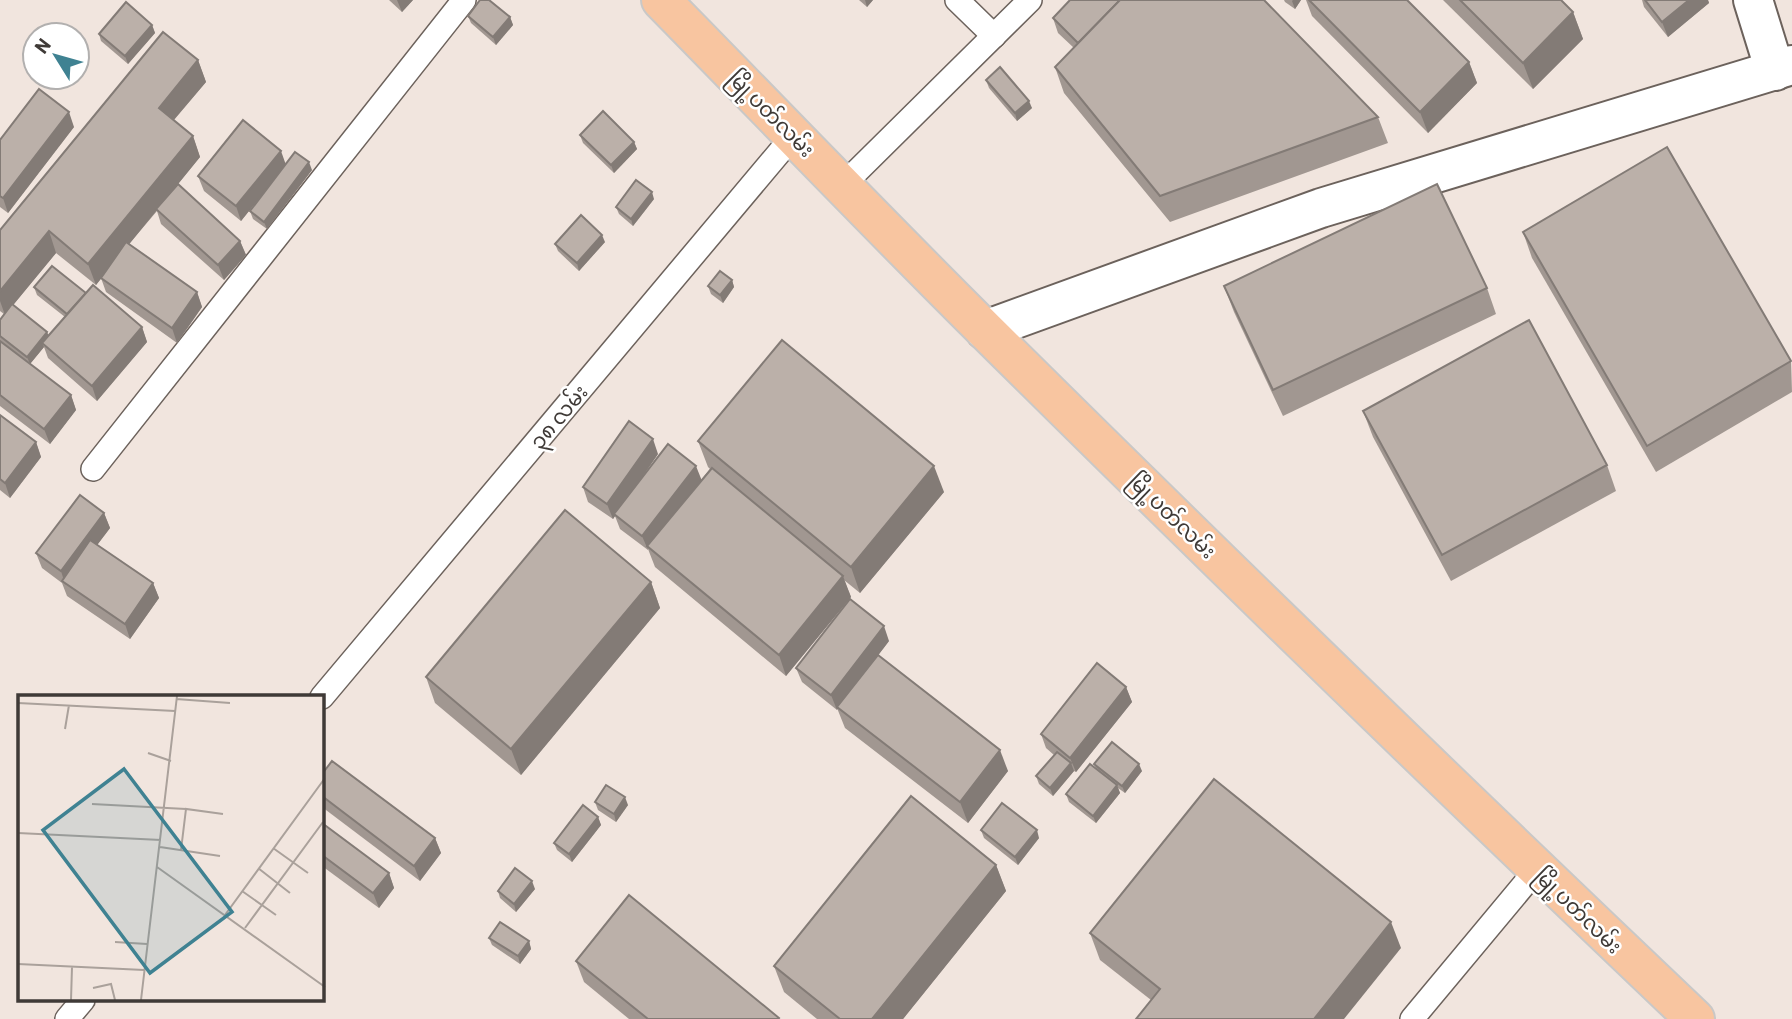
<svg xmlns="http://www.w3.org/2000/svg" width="1792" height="1019" font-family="Barlow,'Noto Sans Myanmar',sans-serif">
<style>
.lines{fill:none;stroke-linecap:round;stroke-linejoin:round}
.service-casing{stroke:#6c625c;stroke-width:26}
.minor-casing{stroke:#6c625c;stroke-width:42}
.primary-casing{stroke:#c9c8c7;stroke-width:42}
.service{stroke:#fff;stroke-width:23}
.minor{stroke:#fff;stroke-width:38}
.primary{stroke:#f8c5a0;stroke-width:38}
.wall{fill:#a19791}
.shaded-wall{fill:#837b76}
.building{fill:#bbb0a9;stroke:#837b76;stroke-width:2}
.labels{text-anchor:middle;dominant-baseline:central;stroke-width:5;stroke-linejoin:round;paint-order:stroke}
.street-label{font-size:21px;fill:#3f3a37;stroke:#fff}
.inset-road{fill:none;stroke:#aaa19b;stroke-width:2}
.view{fill:#3f8292;fill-opacity:0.15;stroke:#3f8292;stroke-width:3.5}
.inset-edge{fill:none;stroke:#3f3a37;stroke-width:3.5}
</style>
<rect width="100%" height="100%" fill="#f1e5de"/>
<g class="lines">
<defs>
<g id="service">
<polyline points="957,0 994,36"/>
<polyline points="843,185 1030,0"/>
<polyline points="93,469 464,0"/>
<polyline points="322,697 794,135"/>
<polyline points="67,1019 83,1000"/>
<polyline points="1412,1019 1537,869"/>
</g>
<g id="minor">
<polyline points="1753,0 1775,71"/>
<polyline points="985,330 1321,208 1792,65"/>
</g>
<path id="primary" d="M661,0C770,111 877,223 988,333C1221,564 1457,793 1695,1019"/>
</defs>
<use href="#service" class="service-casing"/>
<use href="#minor" class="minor-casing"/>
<use href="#primary" class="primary-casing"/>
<use href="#service" class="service"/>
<use href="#minor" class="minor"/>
<use href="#primary" class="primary"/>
</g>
<g class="wall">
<polygon points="389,0 413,0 402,12"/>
<polygon points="859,0 873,0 867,7"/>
<polygon points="1284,0 1301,0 1295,9 1285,2"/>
<polygon points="1306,0 1407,0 1469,62 1477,83 1428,133 1312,16"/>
<polygon points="1443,0 1561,0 1573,12 1583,39 1533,89"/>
<polygon points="1642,0 1708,0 1709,3 1668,37 1644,7"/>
<polygon points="468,16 510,17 513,25 496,45 471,23"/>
<polygon points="1053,18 1378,117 1388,143 1170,222 1064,93 1055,67 1074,48 1058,33"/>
<polygon points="152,25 155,33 128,64 101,41 99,34"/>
<polygon points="198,60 206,82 174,120 193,136 200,157 178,184 240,241 246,255 224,280 161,224 157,211 129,244 197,292 202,307 177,343 106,292 101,278 96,285 56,253 13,305 47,332 48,336 65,317 37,295 34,287 86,293 142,327 147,342 97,401 48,358 44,347 30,364 71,395 76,410 50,444 0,406 0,320 4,314 0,311 0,230"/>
<polygon points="986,80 1032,108 1017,121 989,88"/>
<polygon points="74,127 8,213 0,207 0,140"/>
<polygon points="580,135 634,142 637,149 614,173 583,143"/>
<polygon points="286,165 312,170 267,229 253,219 250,211 269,186 241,221 204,191 198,176"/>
<polygon points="654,199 633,226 619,214 616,207"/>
<polygon points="1523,232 1791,361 1792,392 1656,472 1532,258"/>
<polygon points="605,242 579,271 558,251 555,244"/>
<polygon points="732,280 734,287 723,303 711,294 708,286"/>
<polygon points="1224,286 1487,288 1496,314 1283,416 1234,312"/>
<polygon points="1363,411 1607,465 1616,491 1451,581 1373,437"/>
<polygon points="0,415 36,442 41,457 10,498 0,490"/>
<polygon points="698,441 944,492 860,593 844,580 851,597 786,676 655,567 648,549 648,550 620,529 615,516 613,519 588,502 583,487 658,454 634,489 701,480 710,469 708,467"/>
<polygon points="104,513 110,528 97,545 153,583 159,598 130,639 67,596 62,583 42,568 36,553"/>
<polygon points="651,582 660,608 521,775 435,703 426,677"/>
<polygon points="889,641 878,655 1008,771 968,823 845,728 837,708 837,710 802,682 796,668"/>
<polygon points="1126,687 1132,702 1076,772 1074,771 1053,796 1039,784 1036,776 1054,755 1046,748 1041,734"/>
<polygon points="1094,764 1142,771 1125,793 1118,788 1120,793 1096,823 1069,802 1066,794 1096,768"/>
<polygon points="322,774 435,838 441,853 420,881 322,807"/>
<polygon points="595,802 628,805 616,822 598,810"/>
<polygon points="598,817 601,825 572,862 557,850 554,843"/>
<polygon points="322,823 389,873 394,888 379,908 322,866"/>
<polygon points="981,830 1039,838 1018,865 984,838"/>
<polygon points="996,865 1006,891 903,1019 817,1019 784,992 774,966"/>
<polygon points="535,889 516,912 500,898 498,891"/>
<polygon points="1090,933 1401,948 1151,1000 1100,960"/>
<polygon points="489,938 529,941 531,949 520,964 492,945"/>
<polygon points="576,961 779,1018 780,1019 629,1019 584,982"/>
</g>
<g class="shaded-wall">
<polygon points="397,0 413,0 402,12"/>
<polygon points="865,0 873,0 867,7"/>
<polygon points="1293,0 1301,0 1295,9 1292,1"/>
<polygon points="1689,0 1708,0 1709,3 1668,37 1662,22"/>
<polygon points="1573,12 1583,39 1533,89 1523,63"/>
<polygon points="510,17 513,25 496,45 493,37"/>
<polygon points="152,25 155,33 128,64 125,56"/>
<polygon points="198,60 206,82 166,129 159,108"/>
<polygon points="1469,62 1477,83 1428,133 1420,112"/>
<polygon points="1029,101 1032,108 1017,121 1015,113"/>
<polygon points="69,112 74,127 8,213 3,198"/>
<polygon points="193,136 200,157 96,285 88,264"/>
<polygon points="634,142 637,149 614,173 611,165"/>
<polygon points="281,151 286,165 241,221 236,206"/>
<polygon points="309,162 312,170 267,229 264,222"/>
<polygon points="652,192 654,199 633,226 631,219"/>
<polygon points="49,231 56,253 5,315 0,301 0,291"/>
<polygon points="602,235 605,242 579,271 577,263"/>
<polygon points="240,241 246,255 224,280 218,265"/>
<polygon points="732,280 734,287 723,303 720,295"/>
<polygon points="197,292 202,307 177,343 172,328"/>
<polygon points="142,327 147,342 97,401 92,386"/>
<polygon points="47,332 50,339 42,343 44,347 30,364 27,357"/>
<polygon points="71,395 76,410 50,444 44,429"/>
<polygon points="653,439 658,454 613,519 607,504"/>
<polygon points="36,442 41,457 10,498 5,483"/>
<polygon points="696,466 702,481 647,546 648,550 642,536"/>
<polygon points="934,466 944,492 860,593 851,567"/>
<polygon points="104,513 110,528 67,585 65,584 61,571"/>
<polygon points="843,576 851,597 786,676 779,655"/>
<polygon points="651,582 660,608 521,775 511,749"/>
<polygon points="153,583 159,598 130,639 125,624"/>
<polygon points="884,626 889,641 837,710 831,695"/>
<polygon points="1126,687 1132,702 1076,772 1070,758"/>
<polygon points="1000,750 1008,771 968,823 960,802"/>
<polygon points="1071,763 1074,771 1053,796 1050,788"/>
<polygon points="1139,764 1142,771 1125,793 1122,786"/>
<polygon points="1117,785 1120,793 1096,823 1093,816"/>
<polygon points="625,797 628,805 616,822 614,814"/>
<polygon points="598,817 601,825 572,862 569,854"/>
<polygon points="1037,830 1039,838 1018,865 1015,857"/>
<polygon points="435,838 441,853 420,881 414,866"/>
<polygon points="996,865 1006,891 903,1019 872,1019"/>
<polygon points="389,873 394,888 379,908 373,893"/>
<polygon points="532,881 535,889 516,912 514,904"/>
<polygon points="1391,922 1401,948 1344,1019 1314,1019"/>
<polygon points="529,941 531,949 520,964 518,956"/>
</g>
<g class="building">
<polygon points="480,0 489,0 510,17 493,37 468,16"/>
<polygon points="1070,0 1120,0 1078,43 1053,18"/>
<polygon points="1120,0 1264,0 1378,117 1160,196 1055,67"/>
<polygon points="1309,0 1407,0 1469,62 1420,112"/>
<polygon points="1460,0 1561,0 1573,12 1523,63"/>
<polygon points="1645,0 1689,0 1662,22"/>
<polygon points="126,2 152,25 125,56 99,34"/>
<polygon points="163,32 198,60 159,108 193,136 88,264 49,231 0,291 0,230"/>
<polygon points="1000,67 1029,101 1015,113 986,80"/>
<polygon points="39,89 69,112 3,198 0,196 0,140"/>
<polygon points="603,111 634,142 611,165 580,135"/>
<polygon points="243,120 281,151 236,206 198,176"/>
<polygon points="1667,147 1791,361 1647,446 1523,232"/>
<polygon points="295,152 309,162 264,222 250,211"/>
<polygon points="636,180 652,192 631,219 616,207"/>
<polygon points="178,184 240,241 218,265 156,209"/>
<polygon points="1437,184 1487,288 1273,390 1224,286"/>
<polygon points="581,215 602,235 577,263 555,244"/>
<polygon points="126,242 197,292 172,328 101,278"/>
<polygon points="52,266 86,293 67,314 34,287"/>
<polygon points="720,271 732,280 720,295 708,286"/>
<polygon points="93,285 142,327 92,386 42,343"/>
<polygon points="12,304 47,332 27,357 0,336 0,320"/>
<polygon points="1529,320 1607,465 1442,555 1363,411"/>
<polygon points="782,340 934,466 851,567 698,441"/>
<polygon points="0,341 71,395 44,429 0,395"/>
<polygon points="0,415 36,442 5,483 0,479"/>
<polygon points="629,421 653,439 607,504 583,487"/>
<polygon points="668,444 696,466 642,536 614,514"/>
<polygon points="712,468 843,576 779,655 647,546"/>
<polygon points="80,495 104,513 61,571 36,553"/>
<polygon points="565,510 651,582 511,749 426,677"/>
<polygon points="90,540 153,583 125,624 62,581"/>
<polygon points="850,599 884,626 831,695 796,668"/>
<polygon points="878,655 1000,750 960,802 837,707"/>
<polygon points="1097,663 1126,687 1070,758 1041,734"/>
<polygon points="1112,742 1139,764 1122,786 1094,764"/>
<polygon points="1057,752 1071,763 1050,788 1036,776"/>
<polygon points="332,761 435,838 414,866 322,796 322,774"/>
<polygon points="1090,764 1117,785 1093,816 1066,794"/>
<polygon points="1214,779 1391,922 1314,1019 1136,1019 1160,989 1090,933"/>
<polygon points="606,785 625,797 614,814 595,802"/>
<polygon points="911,796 996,865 872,1019 840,1019 774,966"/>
<polygon points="1002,803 1037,830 1015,857 981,830"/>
<polygon points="583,805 598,817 569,854 554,843"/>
<polygon points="322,823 389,873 373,893 322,855"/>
<polygon points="515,868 532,881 514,904 498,891"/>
<polygon points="629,895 779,1018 778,1019 648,1019 576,961"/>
<polygon points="500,922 529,941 518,956 489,938"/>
</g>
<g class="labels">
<g class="street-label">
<text transform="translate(772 113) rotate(45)">မြို့ပတ်လမ်း</text>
<text transform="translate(558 416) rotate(-50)">၃၈ လမ်း</text>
<text transform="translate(1173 515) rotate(44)">မြို့ပတ်လမ်း</text>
<text transform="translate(1579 910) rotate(44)">မြို့ပတ်လမ်း</text>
</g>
</g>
<g transform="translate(18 695)">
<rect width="306" height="306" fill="#f1e5de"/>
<path class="inset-road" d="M158,4L212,8M0,8L157,16M47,34L51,10M130,58L153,66M74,109L168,114M0,138L143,145M142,152L202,161M255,153L290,178M163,155L168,114L205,119M139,172L307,292M240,173L272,198M224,196L258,220M207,220L307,83M227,233L305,127M97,247L129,249M0,269L126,275M75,293L93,289L97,305M53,305L54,272M123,305L159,1"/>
<path class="view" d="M106,74L214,217L132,278L25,135Z"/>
<rect width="306" height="306" class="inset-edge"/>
</g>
<g transform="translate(56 56) rotate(307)"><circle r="33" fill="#ffffff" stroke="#b2b0af" stroke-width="2"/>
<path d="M0-5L12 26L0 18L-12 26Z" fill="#3f8292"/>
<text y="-10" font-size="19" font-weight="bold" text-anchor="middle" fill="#3f3a37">N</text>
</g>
</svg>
